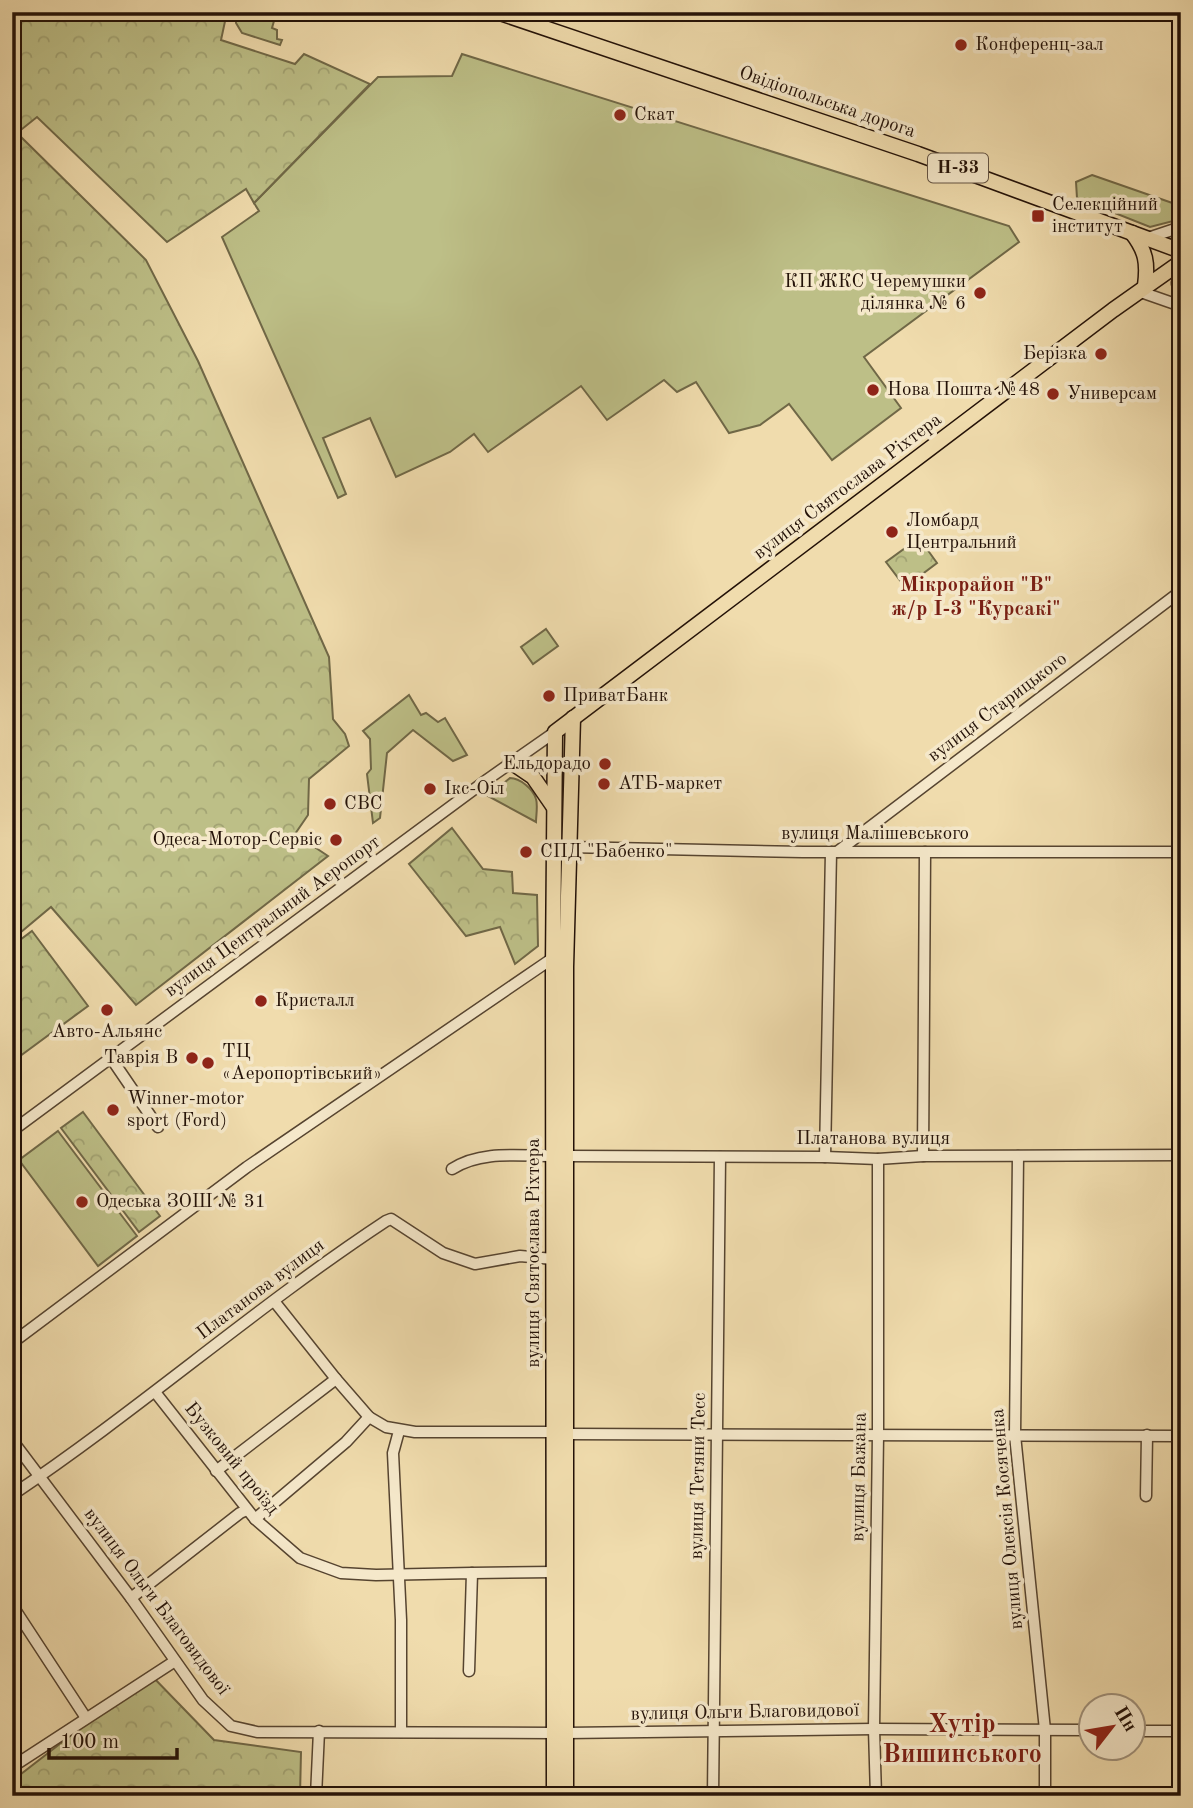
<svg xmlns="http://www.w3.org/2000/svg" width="1193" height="1808" font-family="'Old Standard TT',serif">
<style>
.green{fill:#bdbf87;stroke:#706847;stroke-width:2}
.park{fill:url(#park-crowns);stroke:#706847;stroke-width:2}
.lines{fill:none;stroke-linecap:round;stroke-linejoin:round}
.minor-casing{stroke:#564430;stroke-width:13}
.major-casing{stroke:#231107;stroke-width:17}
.minor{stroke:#f5e8ca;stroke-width:10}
.major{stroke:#f0dcad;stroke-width:14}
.poi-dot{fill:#8f2418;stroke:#f5e8ca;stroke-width:2.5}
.labels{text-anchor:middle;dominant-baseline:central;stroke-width:7;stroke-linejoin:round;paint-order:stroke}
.shield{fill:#f5e8ca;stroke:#625242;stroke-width:2}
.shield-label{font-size:18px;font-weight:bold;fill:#231107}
.poi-label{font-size:19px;fill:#231107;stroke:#f5e8ca;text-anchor:start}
.street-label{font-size:19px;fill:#231107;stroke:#f5e8ca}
.neighbourhood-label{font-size:21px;font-weight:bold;fill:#7a1f14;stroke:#f5e8ca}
.district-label{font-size:26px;font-weight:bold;fill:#7a1f14;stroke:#f5e8ca}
</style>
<defs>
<pattern id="park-crowns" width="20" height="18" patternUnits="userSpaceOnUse" patternTransform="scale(1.75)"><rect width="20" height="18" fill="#bdbf87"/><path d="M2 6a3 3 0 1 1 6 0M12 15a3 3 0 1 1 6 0" fill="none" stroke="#a2a373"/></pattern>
</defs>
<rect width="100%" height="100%" fill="#f0dcad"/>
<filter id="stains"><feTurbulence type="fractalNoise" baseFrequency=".00286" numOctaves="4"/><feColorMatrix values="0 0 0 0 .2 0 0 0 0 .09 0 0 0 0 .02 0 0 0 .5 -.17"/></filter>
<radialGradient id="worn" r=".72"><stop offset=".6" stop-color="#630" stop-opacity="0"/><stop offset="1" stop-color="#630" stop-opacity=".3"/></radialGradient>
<g class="green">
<polygon points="236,12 244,12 274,21 272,28 277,30 277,39 282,40 280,45 242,33 236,23"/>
<polygon points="462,54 1009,226 1019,242 864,357 901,408 832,460 789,404 760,425 729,433 696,382 677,392 664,380 607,420 581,386 488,452 474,434 450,452 396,477 370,418 323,438 346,494 338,498 222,237 259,211 254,203 378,77 452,76"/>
<polygon points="1092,175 1181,206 1181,219 1150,227 1077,198 1076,182"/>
<polygon points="546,629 558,646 533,664 521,647"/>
<polygon points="409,695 421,715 426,713 438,722 445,718 467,755 453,761 413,730 387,753 380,818 373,823 367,774 371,769 370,739 363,731"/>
<path d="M510,778C520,778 533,789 536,799C538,805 536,816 536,822L488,796Z"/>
<polygon points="58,1131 137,1236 98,1266 19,1160"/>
</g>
<g class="park">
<polygon points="12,12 227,12 221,40 295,64 304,54 370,84 254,203 246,189 167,242 37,117 17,133 146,260 198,361 329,657 333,719 345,734 349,746 309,779 308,815 295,834 328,856 136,1005 51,907 21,932 12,920"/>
<polygon points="919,538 937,563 905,587 886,562"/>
<polygon points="452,828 483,869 512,872 513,893 537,895 538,946 515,964 500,927 466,936 409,864"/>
<polygon points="32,931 88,1006 12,1062 12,974 22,967 12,953 12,946"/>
<polygon points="83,1112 160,1216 139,1232 61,1128"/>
<polygon points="150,1674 214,1740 301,1752 300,1796 12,1796 12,1781"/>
</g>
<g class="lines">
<defs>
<g id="minor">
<polyline points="1148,238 1181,227"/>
<polyline points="1138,291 1181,306"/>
<polyline points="568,847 803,852 1181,852"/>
<polyline points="837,852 1181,591"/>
<polyline points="111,1058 158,1127"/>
<polyline points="12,1131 488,779 555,732"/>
<polyline points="566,1156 825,1157 878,1159 923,1156 1181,1155"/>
<polyline points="923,1156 925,852"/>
<polyline points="1018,1156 1015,1435 1045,1730 1045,1796"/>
<polyline points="825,1157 831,852"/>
<path d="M452,1169C481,1150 519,1156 553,1156"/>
<polyline points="274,1301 336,1379 369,1417 386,1427 415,1432 554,1432"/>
<polyline points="12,1343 247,1167 553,958"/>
<polyline points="155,1392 255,1519 300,1558 341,1573 376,1575 472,1573 469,1671"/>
<polyline points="399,1431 393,1453 401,1620 401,1732"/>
<polyline points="566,1434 1181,1436"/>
<polyline points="12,1440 131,1598 203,1700 231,1726 257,1732 554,1733"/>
<polyline points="216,1471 336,1379"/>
<path d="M12,1495C140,1409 257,1306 386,1221L391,1219L443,1253L475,1264L520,1256L553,1259"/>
<polyline points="1146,1496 1147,1435"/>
<polyline points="255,1519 346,1442 369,1417"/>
<polyline points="472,1573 554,1572"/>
<polyline points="131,1598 240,1513 247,1510"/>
<polyline points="12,1605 86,1718"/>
<polyline points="1134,1731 1181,1731"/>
<polyline points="566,1733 874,1729 1092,1730"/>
<polyline points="12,1767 175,1661"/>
<polyline points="316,1796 319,1731"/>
<polyline points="713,1796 720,1157"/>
<polyline points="876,1796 874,1729 878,1435 878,1159"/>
</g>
<g id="major">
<polyline points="497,12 918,154 1181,251"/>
<path d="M1132,233C1146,251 1148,263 1145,286"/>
<polyline points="1181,277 1179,283 1181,293"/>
<polyline points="511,762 533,777 553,806"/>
<polyline points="554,1796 553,967 555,732 1113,310 1181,262"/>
<polyline points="566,1796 566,967 573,718"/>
</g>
</defs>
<use href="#minor" class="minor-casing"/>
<use href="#major" class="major-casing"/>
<use href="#minor" class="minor"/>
<use href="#major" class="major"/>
</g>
<g class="poi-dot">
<circle cx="961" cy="45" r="7"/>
<circle cx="620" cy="115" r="7"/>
<rect x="1031" y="209" width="14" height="14" rx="3.5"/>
<circle cx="980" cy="293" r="7"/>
<circle cx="1101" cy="354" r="7"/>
<circle cx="873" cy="390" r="7"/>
<circle cx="1053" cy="394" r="7"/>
<circle cx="892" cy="532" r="7"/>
<circle cx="549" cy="696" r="7"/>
<circle cx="605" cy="764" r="7"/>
<circle cx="604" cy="784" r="7"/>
<circle cx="430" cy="789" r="7"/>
<circle cx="330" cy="804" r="7"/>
<circle cx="336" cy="840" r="7"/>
<circle cx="526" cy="852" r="7"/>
<circle cx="261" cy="1001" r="7"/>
<circle cx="107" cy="1010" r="7"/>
<circle cx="192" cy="1058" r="7"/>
<circle cx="208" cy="1063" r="7"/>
<circle cx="113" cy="1110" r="7"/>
<circle cx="82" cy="1202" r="7"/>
</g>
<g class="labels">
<rect class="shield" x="928" y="153.5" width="60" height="29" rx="5"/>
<g class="shield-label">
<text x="958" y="168">Н-33</text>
</g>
<g class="poi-label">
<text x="975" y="45">Конференц-зал</text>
<text x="634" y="115">Скат</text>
<text x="1052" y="205">Селекційний<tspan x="1052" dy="22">інститут</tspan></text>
<text x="966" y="282" text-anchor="end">КП ЖКС Черемушки<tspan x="966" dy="22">ділянка № 6</tspan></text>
<text x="1087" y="354" text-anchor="end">Берізка</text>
<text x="887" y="390">Нова Пошта №48</text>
<text x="1067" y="394">Универсам</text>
<text x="906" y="521">Ломбард<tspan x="906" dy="22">Центральний</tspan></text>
<text x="563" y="696">ПриватБанк</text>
<text x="591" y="764" text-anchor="end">Ельдорадо</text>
<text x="618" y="784">АТБ-маркет</text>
<text x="444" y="789">Ікс-Оіл</text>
<text x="344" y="804">СВС</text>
<text x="322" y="840" text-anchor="end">Одеса-Мотор-Сервіс</text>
<text x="540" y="852">СПД "Бабенко"</text>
<text x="275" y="1001">Кристалл</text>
<text x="107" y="1032" text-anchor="middle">Авто-Альянс</text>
<text x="222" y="1052">ТЦ<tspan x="222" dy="22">«Аеропортівський»</tspan></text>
<text x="178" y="1058" text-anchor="end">Таврія В</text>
<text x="127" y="1099">Winner-motor<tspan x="127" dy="22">sport (Ford)</tspan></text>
<text x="96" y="1202">Одеська ЗОШ № 31</text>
</g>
<g class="street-label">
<text transform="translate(827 103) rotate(19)">Овідіопольська дорога</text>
<text transform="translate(848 487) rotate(-37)">вулиця Святослава Ріхтера</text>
<text transform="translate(998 708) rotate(-37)">вулиця Старицького</text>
<text x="875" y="834">вулиця Малішевського</text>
<text transform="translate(273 917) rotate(-36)">вулиця Центральний Аеропорт</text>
<text x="873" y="1139">Платанова вулиця</text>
<text transform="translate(534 1253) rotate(-90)">вулиця Святослава Ріхтера</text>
<text transform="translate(261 1290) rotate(-37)">Платанова вулиця</text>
<text transform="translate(231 1459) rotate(51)">Бузковий проїзд</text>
<text transform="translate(699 1476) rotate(-89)">вулиця Тетяни Тесс</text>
<text transform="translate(860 1477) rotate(-89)">вулиця Бажана</text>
<text transform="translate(1008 1519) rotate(-95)">вулиця Олексія Косяченка</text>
<text transform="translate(156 1602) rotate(53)">вулиця Ольги Благовидової</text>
<text transform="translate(745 1713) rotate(-1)">вулиця Ольги Благовидової</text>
</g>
<g class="neighbourhood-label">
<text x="976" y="585">Мікрорайон "В"<tspan x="976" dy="24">ж/р I-3 "Курсакі"</tspan></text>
</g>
<g class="district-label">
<text x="962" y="1725">Хутір<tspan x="962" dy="30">Вишинського</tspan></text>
</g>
</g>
<rect width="1193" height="1808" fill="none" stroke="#f0dcad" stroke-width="42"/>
<rect x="14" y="14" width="1165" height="1780" fill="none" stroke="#231107" stroke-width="3.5"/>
<rect x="21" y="21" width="1151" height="1766" fill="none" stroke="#231107" stroke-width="2"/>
<g transform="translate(1112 1727) rotate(59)"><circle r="33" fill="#f5e8ca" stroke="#a1927c" stroke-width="2"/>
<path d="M0-5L12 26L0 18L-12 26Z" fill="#8f2418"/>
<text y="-10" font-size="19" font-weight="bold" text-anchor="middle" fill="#231107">Пн</text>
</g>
<path d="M49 1748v10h128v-10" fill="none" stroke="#231107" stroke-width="3.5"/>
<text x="60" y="1748" font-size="21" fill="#231107" stroke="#f5e8ca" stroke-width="5" paint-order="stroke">100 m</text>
<rect width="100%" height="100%" filter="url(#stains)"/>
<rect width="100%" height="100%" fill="url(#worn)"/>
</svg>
